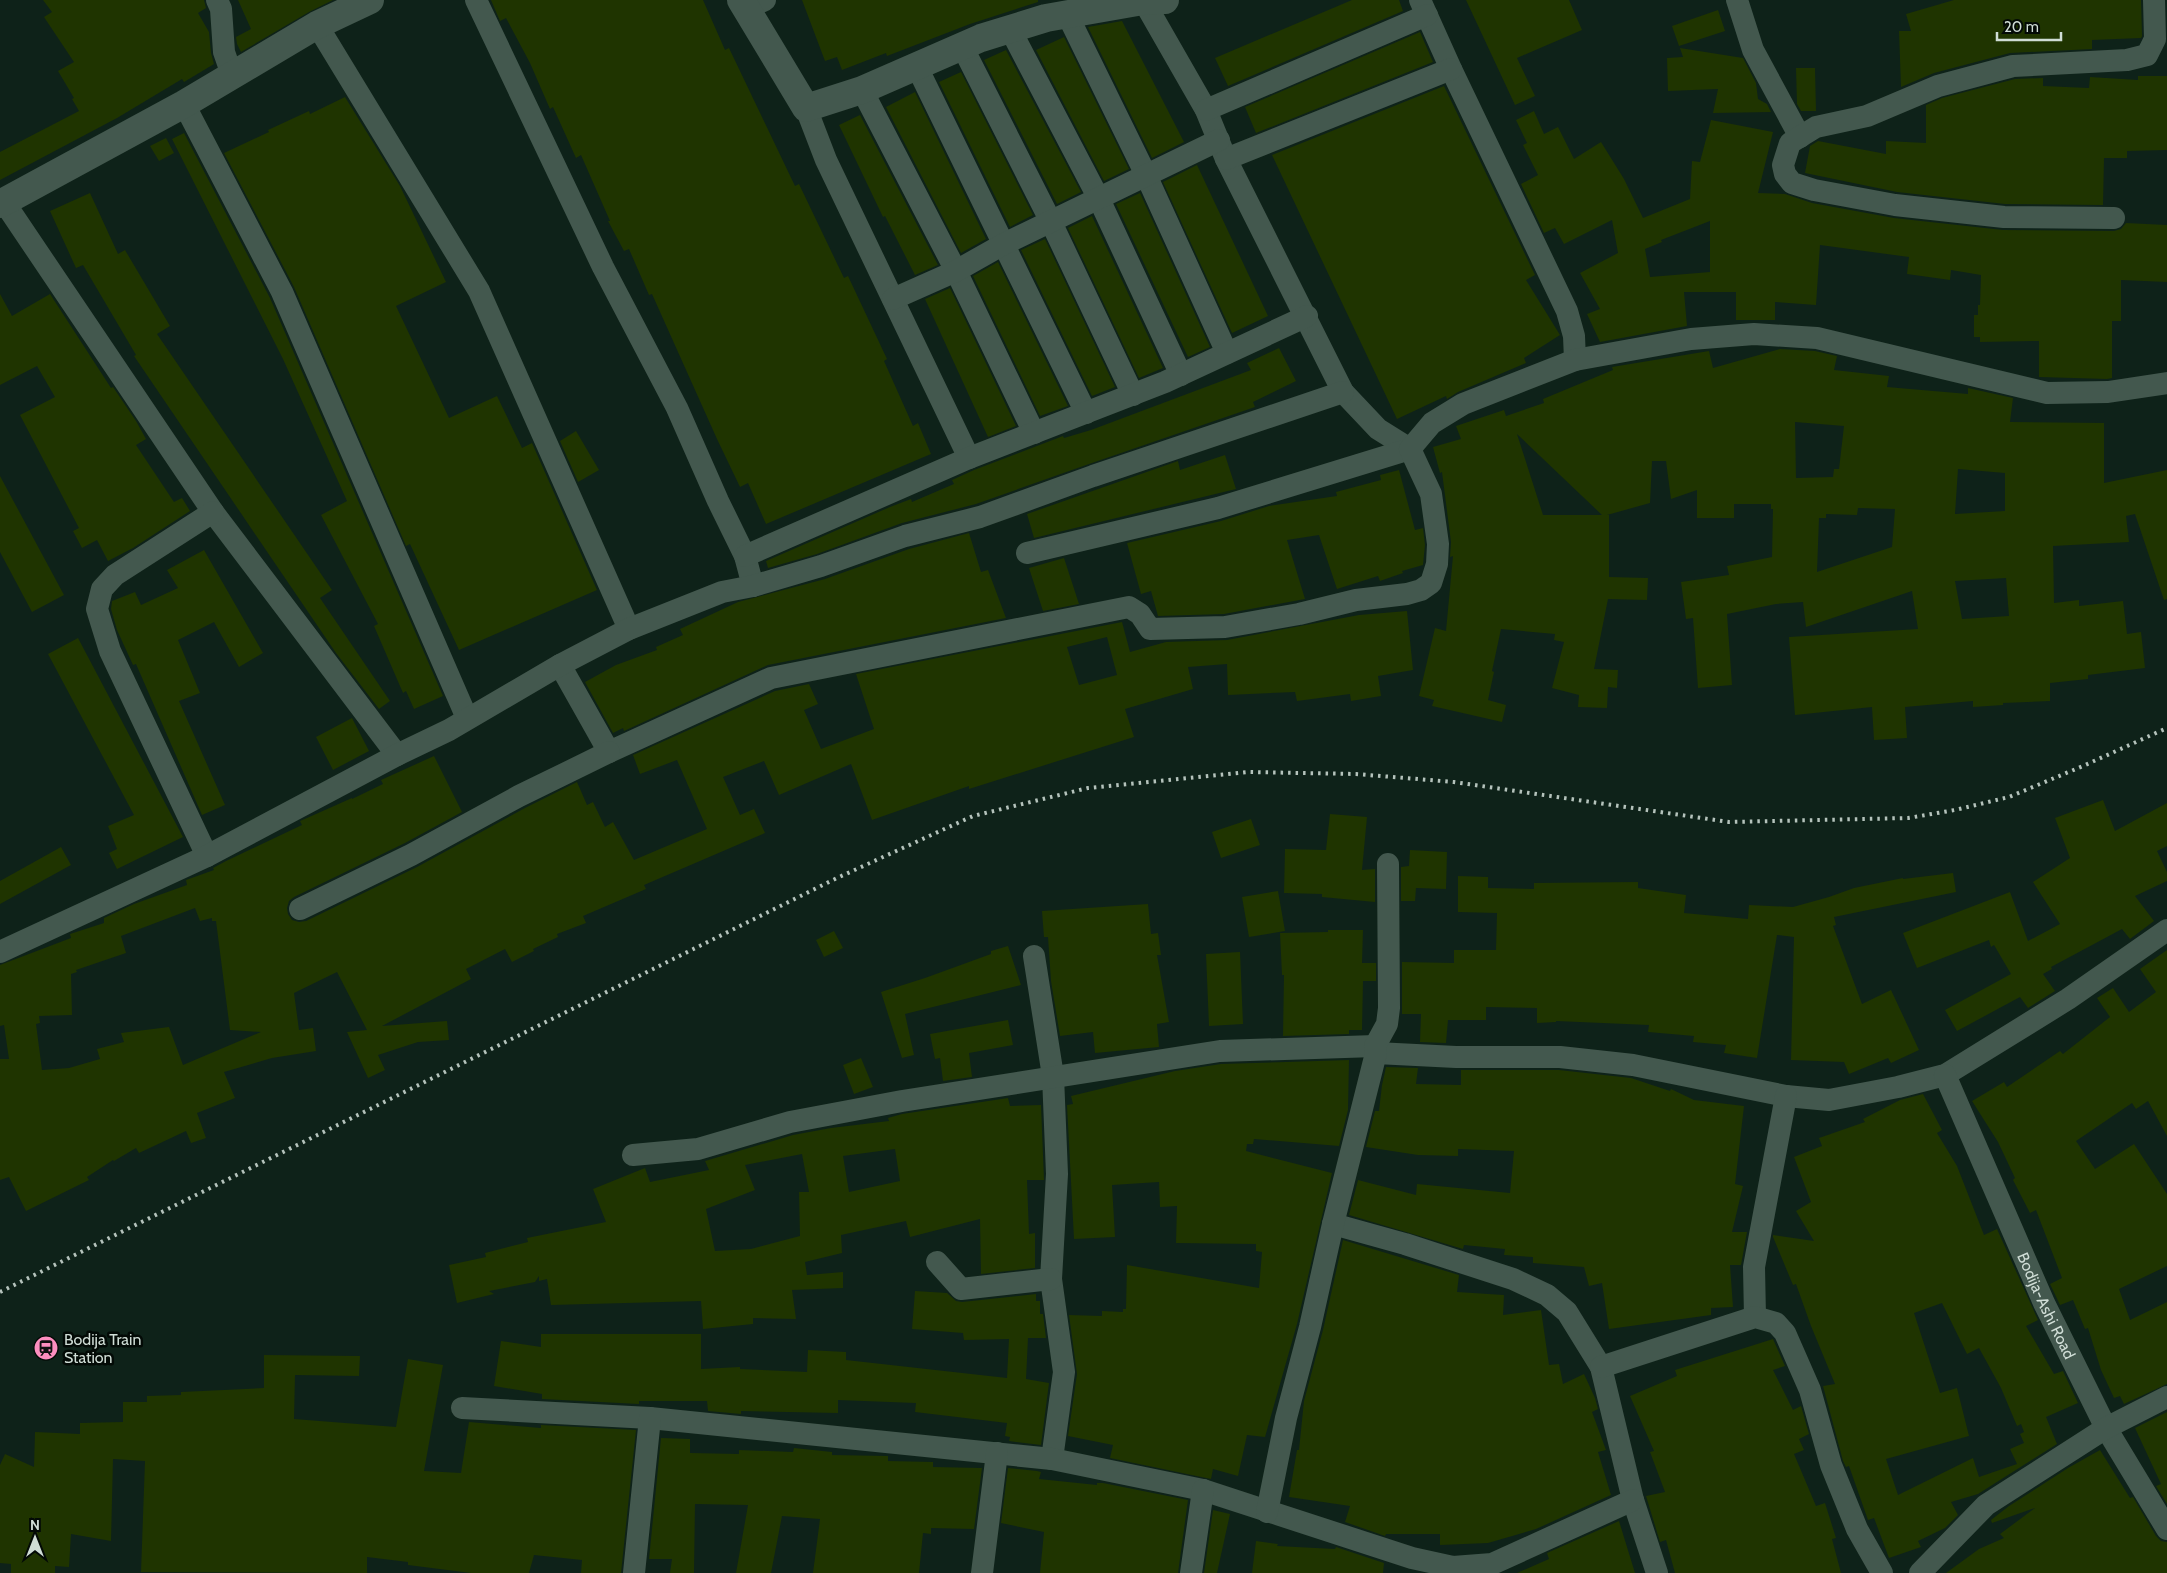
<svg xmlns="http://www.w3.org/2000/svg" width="2167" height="1573" font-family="Cabin,sans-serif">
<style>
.building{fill:#1f3400;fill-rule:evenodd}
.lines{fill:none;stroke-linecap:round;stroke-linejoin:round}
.street{stroke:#43584e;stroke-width:22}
.secondary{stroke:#43584e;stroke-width:28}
.rail{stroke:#b5c3bc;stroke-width:4;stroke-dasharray:2.5 5;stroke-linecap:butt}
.labels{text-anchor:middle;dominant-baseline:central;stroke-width:5;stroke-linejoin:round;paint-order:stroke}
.street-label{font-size:16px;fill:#d0ddd6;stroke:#030a06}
.poi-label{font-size:16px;fill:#d0ddd6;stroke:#030a06;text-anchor:start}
</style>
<rect width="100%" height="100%" fill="#0e2219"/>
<g class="building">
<polygon points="43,0 204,0 206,8 198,13 209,32 211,53 214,64 184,82 182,79 117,118 0,180 0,152 79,111 72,99 74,98 58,71 74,62 44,17 52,12"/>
<polygon points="238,0 333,0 309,12 241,52 237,44 236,37 251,29"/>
<polygon points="491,0 703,0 725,50 729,48 795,186 799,184 844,278 848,276 887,359 884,361 913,426 918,423 931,454 766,524 748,483 740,487 717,439 652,294 649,295 629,249 624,251 608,221 610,221 581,155 576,158 553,107 550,109 530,63 506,18 500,21"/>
<polygon points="802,0 1038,0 1038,2 970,24 887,56 886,53 842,70 837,57 825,61"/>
<polygon points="1352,0 1399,0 1403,11 1228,86 1215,58"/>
<polygon points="1466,0 1569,0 1582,30 1517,58 1535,96 1515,105"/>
<polygon points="1954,0 2141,0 2142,36 2141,38 2092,40 2092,49 2010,53 1934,73 1901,87 1899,31 1911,31 1906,14"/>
<polygon points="1718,10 1725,31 1679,46 1672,26"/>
<polygon points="1122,21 1184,142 1152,158 1088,27"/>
<polygon points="1420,32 1433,62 1256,133 1245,107"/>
<polygon points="1064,37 1129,169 1104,181 1036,50"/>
<polygon points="1680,48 1743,58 1756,83 1758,99 1767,104 1771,112 1713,113 1718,89 1668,91 1667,58 1683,57"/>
<polygon points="1006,50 1081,192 1057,204 984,60"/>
<polygon points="1796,68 1815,68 1816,111 1801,111 1797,104"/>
<polygon points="961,72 1033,215 1010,227 939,82"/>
<polygon points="2138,76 2167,76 2167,150 2127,151 2127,158 2104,158 2103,205 2005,204 1897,192 1805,173 1810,146 1818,141 1886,154 1886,141 1926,143 1926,105 1942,98 2015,79 2043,78 2043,86 2089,88 2090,77 2138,80"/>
<polygon points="1444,86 1535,275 1526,280 1560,335 1524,358 1526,363 1458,392 1447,399 1446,396 1397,419 1272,155"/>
<polygon points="915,92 986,239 961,253 886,107"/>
<polygon points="345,97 400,186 446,282 396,306 449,418 497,396 522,448 532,443 597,590 459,650 410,544 406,546 294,287 224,153 269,132 268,130 309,111 310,114"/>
<path d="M1534,111L1544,134L1558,127L1574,159L1601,142L1624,179L1643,218L1690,199L1692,161L1700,162L1711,120L1773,132L1758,193L1785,194L1812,203L1894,218L2003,230L2114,231L2121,229L2126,223L2167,225V282L2121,280V321H2112V378L2107,379L2039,377V341L1980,342V337H1974V315H1978V305H1980L1981,275L1951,270L1950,280L1907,274L1909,257L1820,245L1816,305L1775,302V320H1736V292H1684L1687,326L1600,342L1587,314L1600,309L1580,273L1618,253L1612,220L1564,244L1555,228L1544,233L1521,184L1538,175L1523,145L1527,143L1516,120ZM1710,221V272L1650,277L1645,249L1662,242L1661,240Z"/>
<polygon points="860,115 938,265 915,275 885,216 883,217 839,125"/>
<polygon points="184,133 270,298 443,696 414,709 406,691 403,693 374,626 378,624 321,515 347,501 283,359 172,139"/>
<polygon points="166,138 174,153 159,161 150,146"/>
<polygon points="1197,165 1268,316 1232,333 1163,182"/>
<polygon points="90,193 118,254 125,250 170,326 157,334 332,590 320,598 390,701 379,709 336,653 134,356 136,355 83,265 76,268 50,211"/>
<polygon points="1140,193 1210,347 1188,357 1116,204"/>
<polygon points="1092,216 1163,368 1139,378 1068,228"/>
<polygon points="1045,239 1115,387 1092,396 1021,250"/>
<polygon points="998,262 1068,406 1040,416 973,276"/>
<polygon points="950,288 1016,426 988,437 925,299"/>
<polygon points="0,294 12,316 50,294 111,388 113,387 136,421 146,439 136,445 174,502 182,498 190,511 133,548 108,561 97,540 82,548 73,531 79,528 20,415 55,397 37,366 0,385"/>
<polygon points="1279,348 1296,381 1253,402 1255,407 1089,464 976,504 902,523 817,554 768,568 766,561 890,507 911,499 912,502 954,484 952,480 974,470 1063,436 1064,438 1091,430 1251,370 1247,363"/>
<path d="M1780,349L1815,351L1837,356L1834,370L1889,376L1887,387L1968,394V388L2013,398L2010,422L2104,423V483L2167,470V599L2164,600L2135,514L2126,516L2129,542L2053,546L2054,603L2079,600V606L2123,601L2127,634L2141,632L2145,668L2088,675V679L2050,683V701L2003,703V705L1973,707V701L1905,707L1907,738L1874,740L1872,707L1795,715L1789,637L1918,629L1912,591L1806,627L1803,602L1776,604L1727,614L1732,685L1698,688L1693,618L1686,619L1681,582L1729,575L1727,566L1772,557L1773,509H1771V504H1734V518H1697V490L1671,499L1666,461H1652L1650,503L1607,515H1609V577L1648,578L1647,600L1608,599L1594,669L1618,670L1617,688L1608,687L1607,708L1578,707L1579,695L1552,688L1564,642L1554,640L1555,634L1501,629L1492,671L1494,672L1488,700L1506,705L1502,722L1432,706L1434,700L1419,696L1435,628L1446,631L1453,556L1450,557L1451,542L1442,472L1440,473L1433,447L1461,439L1456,426L1504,410L1506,416L1544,403L1543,399L1613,370L1612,367L1709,351L1713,368ZM1795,422L1844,426L1839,469H1834L1833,477L1796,478ZM1517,434L1602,515H1543ZM1958,469L2005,473V511L1955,514ZM1858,508L1895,509L1892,547L1817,572L1819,518H1826V514L1857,515ZM2006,578L2009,616L1962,619L1955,581Z"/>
<polygon points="576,431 599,470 578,482 560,441"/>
<polygon points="1225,455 1236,489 1034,538 1027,514 1178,461 1180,470"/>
<polygon points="1399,470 1415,530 1423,528 1425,545 1423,565 1402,571 1403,573 1380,581 1378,576 1337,589 1319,535 1287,540 1305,599 1224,614 1158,616 1151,591 1141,594 1127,543 1221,521 1269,506 1337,496 1336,492 1381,480 1380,475"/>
<polygon points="0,476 64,595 32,612 0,552"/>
<polygon points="969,533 981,572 988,570 1006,618 768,665 624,731 623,728 613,733 585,682 616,665 657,650 656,647 683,635 680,629 738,602 825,579 909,549"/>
<polygon points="204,550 263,653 239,667 214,622 178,640 200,693 179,701 225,805 202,815 136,664 133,665 117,630 111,609 112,601 135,592 141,605 178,588 167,570"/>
<polygon points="1064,558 1079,604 1043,611 1029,568"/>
<path d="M1407,611L1413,670L1378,676L1381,696L1351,701L1350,694L1297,701L1295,692L1228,695L1227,664L1188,667L1193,689L1125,709L1134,737L969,789V786L872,820L851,764L779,795L764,761L723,777L740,815L754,809L765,833L644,885L646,889L583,916L586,923L557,934L558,937L533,949L534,951L512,962L505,949L466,969L471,979L382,1026L447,1021L449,1040L418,1042L378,1055L385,1070L368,1078L347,1032L367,1030L337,972L294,993L299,1030L313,1028L316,1051L272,1058L224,1072L235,1098L197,1113L206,1138L191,1143L186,1131L139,1153L136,1148L114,1161L113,1160L87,1177L89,1180L26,1211L9,1177L0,1180V1059H9L4,1025L0,1026V965L71,938L70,934L104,923V918L134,904L187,885L186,880L214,870L213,868L226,861L302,825L300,821L307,818L352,798V799L383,784L381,780L434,756L462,812L405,843L294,897L289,901L287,908L288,914L292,920L299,922L306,921L417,867L525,808L577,782L587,805L593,802L605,827L613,822L634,860L707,829L677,760L640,774L633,755L775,691L809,684L818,704L804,710L821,749L874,729L856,674L1122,622L1130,652L1166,642L1227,640L1359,615ZM1107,637L1117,675L1079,685L1067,647ZM195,908L200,921L212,918V921H216L230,1030L261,1032L183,1065L169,1027L121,1033L124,1042L97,1049L100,1059L69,1068L42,1070L36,1024L40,1023L39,1016L72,1015L71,974L77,972L76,970L126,953L121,936Z"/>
<polygon points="78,638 183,837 117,869 109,853 117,849 108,826 134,815 48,654"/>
<polygon points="352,718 369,751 333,770 316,737"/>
<polygon points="2103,800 2115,831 2167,803 2167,846 2157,851 2167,872 2167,881 2135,896 2154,921 2130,939 2122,929 2051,967 2052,969 2043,974 2055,991 2028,1008 2020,997 1957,1031 1945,1010 2011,974 1994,945 1991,947 1989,940 1917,968 1903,933 2010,892 2028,941 2060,924 2033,882 2070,858 2055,818"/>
<polygon points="1330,814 1367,817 1362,870 1375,869 1375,902 1322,897 1322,894 1284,893 1285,849 1326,850"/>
<polygon points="1251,819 1260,845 1221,858 1212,832"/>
<polygon points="61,847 71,865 0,904 0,881"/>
<polygon points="1410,850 1447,852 1446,889 1416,888 1415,901 1401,901 1401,867 1409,866"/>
<polygon points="1953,873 1956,892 1834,917 1836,925 1833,926 1862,1004 1891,990 1919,1050 1891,1063 1888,1058 1849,1074 1844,1062 1791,1060 1794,937 1777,935 1757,1058 1724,1053 1726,1045 1693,1042 1694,1036 1648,1032 1649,1025 1556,1021 1556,1022 1537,1023 1537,1008 1486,1007 1486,1020 1448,1020 1446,1043 1420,1042 1421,1014 1402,1014 1402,962 1454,963 1454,950 1496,950 1497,913 1458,912 1458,876 1488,877 1488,888 1534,889 1534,883 1638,882 1638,888 1686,895 1684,913 1748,919 1749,905 1793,907 1829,897 1854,888 1903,878 1903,879"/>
<polygon points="1278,891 1285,931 1249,937 1242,897"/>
<polygon points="1148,904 1151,934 1158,933 1161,955 1157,955 1169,1022 1157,1024 1159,1047 1095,1053 1093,1032 1060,1036 1051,981 1048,937 1044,937 1042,911"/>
<polygon points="1328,930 1363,930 1362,963 1376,963 1376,981 1363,981 1362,1030 1349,1030 1349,1034 1283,1036 1284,975 1282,975 1280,933 1328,932"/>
<polygon points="834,931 843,948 824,957 816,940"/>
<polygon points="1008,946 1021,985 905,1014 914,1055 902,1058 881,992 925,978 991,954 991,951"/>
<polygon points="2167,950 2167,1136 2148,1101 2136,1109 2132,1103 2076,1141 2095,1169 2134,1144 2167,1194 2167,1266 2119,1289 2130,1320 2167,1302 2167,1384 2124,1404 2120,1396 2114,1398 2101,1370 2088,1328 2085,1329 2073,1300 2060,1305 2050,1284 2062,1278 2036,1210 2030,1213 2013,1180 2015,1178 1998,1142 1972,1101 2004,1082 2007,1087 2060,1051 2063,1054 2110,1017 2097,998 2113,988 2129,1012 2156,992 2140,969"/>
<polygon points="1240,952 1243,1024 1209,1026 1206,954"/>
<polygon points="1008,1020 1013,1045 969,1053 972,1077 943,1081 940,1058 935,1059 930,1034"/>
<polygon points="861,1058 873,1087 854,1094 843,1065"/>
<polygon points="1349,1060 1348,1110 1339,1146 1254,1139 1253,1144 1247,1144 1246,1151 1332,1173 1297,1324 1265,1437 1247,1435 1238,1476 1213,1469 1211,1479 1110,1458 1113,1445 1068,1436 1077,1374 1069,1315 1102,1316 1102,1311 1123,1312 1123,1309 1126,1309 1127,1265 1259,1288 1262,1252 1256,1251 1256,1244 1176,1243 1177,1206 1160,1207 1159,1182 1112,1185 1115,1237 1074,1239 1067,1105 1073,1104 1071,1096 1175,1071 1221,1064"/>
<polygon points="1386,1067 1418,1068 1416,1084 1461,1085 1461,1070 1559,1070 1631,1078 1670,1091 1671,1089 1694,1100 1744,1106 1735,1184 1743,1186 1732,1232 1747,1232 1741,1265 1730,1265 1733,1307 1711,1308 1711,1315 1609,1329 1602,1283 1589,1286 1584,1267 1533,1263 1533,1257 1504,1255 1505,1249 1464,1245 1463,1249 1349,1215 1358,1180 1416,1195 1417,1184 1510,1193 1514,1151 1458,1149 1458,1156 1418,1155 1366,1147 1375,1111 1379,1111 1382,1085"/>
<path d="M1923,1094L1942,1130L1937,1133L1957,1166L1984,1235L1997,1229L2038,1320L2026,1326L2054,1374L2063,1371L2078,1403L2046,1417L2057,1444L1978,1494L1951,1502L1958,1515L1945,1528L1918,1541L1921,1547L1889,1558L1874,1518L1868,1520L1849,1466L1846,1467L1843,1461L1823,1386L1835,1384L1811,1326L1796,1284L1793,1285L1773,1237V1235L1814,1241L1796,1211L1811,1202L1794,1157L1822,1146L1819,1138L1865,1122L1863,1119L1900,1100ZM1942,1303L1967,1354L1979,1348L2001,1388L2017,1426L2021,1424L2024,1432L2020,1434L2024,1443L2010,1449L2017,1464L1979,1477L1973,1458L1898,1495L1886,1459L1969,1436L1957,1388L1940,1393L1914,1313Z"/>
<path d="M1008,1098L1010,1106L1041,1105L1044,1180H1027L1029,1234L1035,1233V1268L981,1274L980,1219L910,1237L906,1221L841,1235L842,1253L805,1262L807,1275L843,1272V1288L792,1290L796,1319L753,1318V1324L703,1329L701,1301L551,1305L547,1279L539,1281V1276L535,1282L489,1291L494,1294L457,1303L449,1265L486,1257L485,1253L528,1242L527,1238L606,1222L593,1189L645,1168L650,1182L709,1170L705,1161L793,1135L831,1128L889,1121L888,1118L902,1114ZM895,1149L900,1181L849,1192L843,1156ZM802,1154L809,1192H799L800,1236L751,1249L715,1251L706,1209L755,1190L745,1165Z"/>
<polygon points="1343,1240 1459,1275 1457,1292 1504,1295 1503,1315 1541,1310 1549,1365 1559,1364 1563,1384 1584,1374 1595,1398 1598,1409 1592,1412 1606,1450 1598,1452 1611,1495 1536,1529 1488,1543 1440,1545 1440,1534 1386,1534 1385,1536 1345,1522 1350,1506 1289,1497 1297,1450 1299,1450 1304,1401 1323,1330"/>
<polygon points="915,1291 947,1293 956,1301 962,1302 1036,1294 1036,1301 1040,1301 1040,1314 1043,1314 1046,1338 1028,1338 1026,1379 1049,1383 1041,1445 1009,1441 1010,1437 1005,1436 1007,1423 915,1412 916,1403 838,1400 838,1413 741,1411 741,1414 708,1411 707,1401 639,1401 639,1404 542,1399 542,1394 494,1386 501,1341 541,1347 541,1334 701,1334 701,1369 740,1367 740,1369 807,1372 808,1350 846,1352 846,1360 1007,1378 1009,1339 964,1340 963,1333 912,1329"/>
<polygon points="1773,1339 1785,1366 1773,1370 1793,1410 1801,1406 1809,1434 1799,1439 1804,1450 1794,1454 1816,1506 1825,1503 1836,1538 1832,1539 1841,1573 1675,1573 1666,1540 1660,1542 1646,1496 1665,1492 1650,1452 1654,1451 1630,1396 1677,1376 1675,1370"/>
<polygon points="264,1355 360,1356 359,1376 295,1375 294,1419 396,1427 408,1359 443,1365 424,1471 461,1473 469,1422 541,1428 541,1425 636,1430 621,1573 581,1573 582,1560 534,1555 529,1573 471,1573 408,1565 408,1562 367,1557 367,1573 141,1572 145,1461 113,1459 111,1541 71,1534 69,1567 55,1566 55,1573 11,1573 11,1564 0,1563 0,1465 5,1454 34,1467 35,1432 80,1434 80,1423 123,1422 123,1402 147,1402 147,1396 181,1395 181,1392 264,1388"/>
<polygon points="2167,1412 2167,1504 2156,1486 2161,1484 2135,1428"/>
<polygon points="661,1438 690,1439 690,1453 739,1454 739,1450 793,1452 794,1448 832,1452 832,1455 888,1456 888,1461 933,1462 933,1467 982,1468 974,1529 931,1528 931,1534 923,1533 919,1573 813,1573 820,1519 782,1516 771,1573 736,1573 748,1505 695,1504 694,1573 670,1573 672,1559 649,1559"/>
<polygon points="2100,1450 2130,1498 2133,1497 2156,1536 2161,1541 2167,1542 2167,1573 1946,1573 1979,1549 2004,1538 2000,1534 2035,1508 1992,1523 1991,1520 2009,1506 2068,1468"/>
<polygon points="1008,1468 1037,1471 1041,1472 1039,1479 1097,1485 1097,1483 1103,1483 1188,1500 1178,1573 1040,1573 1044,1532 1001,1523"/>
<polygon points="1213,1510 1230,1514 1217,1573 1204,1573"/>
<polygon points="1619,1521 1635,1573 1517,1573 1549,1559 1547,1553"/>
<polygon points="1256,1541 1278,1544 1277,1546 1335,1549 1336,1547 1384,1563 1383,1573 1252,1573"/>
</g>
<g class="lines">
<g class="street">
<polyline points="217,0 221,9 224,52 232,75"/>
<polyline points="476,0 603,267 677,408 718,501 745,556 753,586"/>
<polyline points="1143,0 1206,110 1226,159 1343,392 1378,429 1410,449"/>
<polyline points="1420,0 1451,69 1567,311 1574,336 1575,360"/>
<polyline points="1737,0 1753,50 1800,137"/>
<polyline points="746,9 765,0"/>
<polyline points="1067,14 1146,175 1227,353"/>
<polyline points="317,25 479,291 629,629"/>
<polyline points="1010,29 1099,199 1181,375"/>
<polyline points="962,46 1051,222 1133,395"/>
<polyline points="917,67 1086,413"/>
<polyline points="862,90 956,271 1034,433"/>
<polyline points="184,104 282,292 467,718"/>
<polyline points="806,108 826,160 969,458"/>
<polyline points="1206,110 1427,15"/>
<polyline points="1226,159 1451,69"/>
<polyline points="4,202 213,512 397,755"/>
<polyline points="2114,218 2004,217 1895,205 1814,190 1792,183 1785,174 1783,165 1790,143 1816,127 1867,116 1938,86 2013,66 2127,60 2147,55 2155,39 2154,0"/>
<polyline points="893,299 956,271 1002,245 1219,140"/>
<polyline points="1027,553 1218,508 1410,449"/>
<polyline points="745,556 969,458 1165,382 1307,316"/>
<polyline points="560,665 609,752 771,678 1129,607 1140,614 1150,629 1225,627 1299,614 1356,600 1407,594 1421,590 1431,583 1437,564 1438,544 1431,494 1410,449 1432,423 1463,404 1575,360 1691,339 1754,334 1817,338 2047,393 2108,392 2167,383"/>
<polyline points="207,856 110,651 97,609 102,589 115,575 213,512"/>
<polyline points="300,909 411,855 519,796 609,752"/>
<polyline points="0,952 207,856 397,755 449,730 560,665 629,629 722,592 753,586 821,566 905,536 980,517 1093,476 1343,392"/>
<polyline points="1034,956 1053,1076 1057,1174 1051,1279 1064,1372 1052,1459"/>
<polyline points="1376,1053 1456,1057 1560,1057 1633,1065 1786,1096 1829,1100 1898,1087 1945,1075 2068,999 2167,930"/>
<path id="s1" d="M1945,1075L2044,1303L2106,1428L2167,1529"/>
<polyline points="633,1155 698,1149 790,1122 902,1101 1220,1051 1375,1046"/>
<polyline points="1333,1224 1405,1244 1513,1279 1547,1295 1567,1312 1601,1367 1633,1500 1657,1573"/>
<polyline points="937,1262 961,1289 1051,1279"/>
<polyline points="1755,1317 1754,1267 1786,1096"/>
<polyline points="1601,1367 1755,1317 1776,1323 1785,1333 1810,1390 1831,1465 1857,1529 1882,1573"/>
<polyline points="462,1408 650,1418 1052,1459 1203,1490 1412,1558 1453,1567 1492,1564 1633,1500"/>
<polyline points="1267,1512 1286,1418 1310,1327 1333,1224 1376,1053 1375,1046 1387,1024 1389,1008 1388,864"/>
<polyline points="634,1573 650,1418"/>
<polyline points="982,1573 997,1453"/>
<polyline points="1191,1573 1203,1490"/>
<polyline points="1920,1573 1986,1505 2106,1428 2167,1397"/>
</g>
<g class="secondary">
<polyline points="741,0 806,108 862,90 981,38 1046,18 1143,1 1165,0"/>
<polyline points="0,204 184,104 317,25 370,0"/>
</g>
<polyline class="rail" points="0,1292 837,878 973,816 1088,788 1248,772 1356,774 1454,782 1729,822 1908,818 1955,810 2009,797 2083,766 2167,728"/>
</g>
<defs>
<symbol id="station-disc" viewBox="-11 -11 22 22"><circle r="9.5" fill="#fd8ebf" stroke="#030a06"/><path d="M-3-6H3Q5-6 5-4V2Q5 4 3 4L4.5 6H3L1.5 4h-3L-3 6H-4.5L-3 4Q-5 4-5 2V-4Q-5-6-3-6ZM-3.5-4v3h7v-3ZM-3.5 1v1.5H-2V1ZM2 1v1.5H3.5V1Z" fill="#111"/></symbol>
</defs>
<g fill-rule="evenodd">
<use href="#station-disc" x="32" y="1334" width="28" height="28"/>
</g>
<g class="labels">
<g class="street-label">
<text stroke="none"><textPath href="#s1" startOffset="252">Bodija-Ashi Road</textPath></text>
</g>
<g class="poi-label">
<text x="64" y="1339">Bodija Train<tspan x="64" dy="18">Station</tspan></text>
</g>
</g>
<g transform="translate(35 1538)" stroke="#030a06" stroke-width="4" paint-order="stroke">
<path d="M0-4L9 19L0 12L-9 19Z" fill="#d0ddd6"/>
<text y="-8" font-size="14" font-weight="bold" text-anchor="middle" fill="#d0ddd6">N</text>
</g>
<path d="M1997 32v8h64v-8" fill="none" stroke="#d0ddd6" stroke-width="2.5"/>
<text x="2004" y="32" font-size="15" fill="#d0ddd6" stroke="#030a06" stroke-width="4" paint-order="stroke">20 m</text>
</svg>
